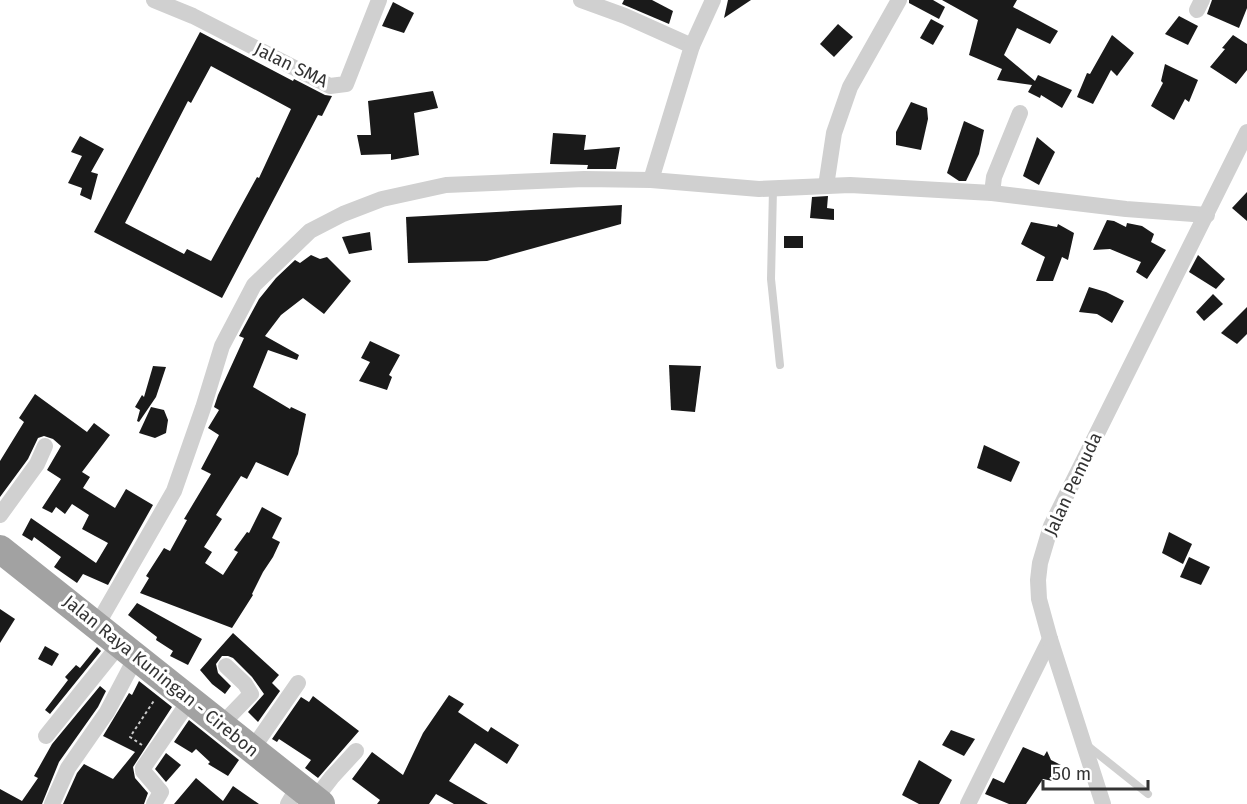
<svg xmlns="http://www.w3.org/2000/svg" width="1247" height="804" font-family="'Fira Sans',sans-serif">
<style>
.building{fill:#1a1a1a;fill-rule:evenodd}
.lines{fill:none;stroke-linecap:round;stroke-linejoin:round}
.path{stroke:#cdcdcd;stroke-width:2;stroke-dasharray:3 3;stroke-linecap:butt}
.service{stroke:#d0d0d0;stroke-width:8}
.minor{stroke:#d0d0d0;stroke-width:16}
.trunk{stroke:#a2a2a2;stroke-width:28}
.labels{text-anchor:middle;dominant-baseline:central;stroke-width:6;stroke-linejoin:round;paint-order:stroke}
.street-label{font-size:18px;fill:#333;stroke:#fff}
</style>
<rect width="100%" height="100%" fill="#fff"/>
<g class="building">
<polygon points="624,0 652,0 673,11 669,24 622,4"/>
<polygon points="728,0 751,0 724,18"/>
<polygon points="909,0 933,0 945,7 939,19 909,3"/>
<polygon points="942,0 1017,0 1013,7 1058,31 1050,44 1017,28 1004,55 1035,81 1038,75 1072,90 1062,108 1041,95 1040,98 1028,92 1032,85 997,80 1002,69 969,55 978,20"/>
<polygon points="1212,0 1247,0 1247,8 1239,28 1207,14"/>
<polygon points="393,2 414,13 404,33 382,26"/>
<polygon points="1179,16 1198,26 1188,45 1165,34"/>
<polygon points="931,19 944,26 933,45 920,38"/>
<polygon points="838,24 853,37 834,57 820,44"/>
<path d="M200,32L293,81L294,79L325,95L332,96L322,116L318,115L222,298L94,232ZM211,66L291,109L259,178L257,177L211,261L187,249L184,254L125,223L188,101L191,103Z"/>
<polygon points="1112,35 1134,53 1117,76 1111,70 1093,104 1077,97 1087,73 1090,74"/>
<polygon points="1233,35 1247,44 1247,70 1236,84 1210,67 1225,49 1222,48"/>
<polygon points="1165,64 1198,80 1189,102 1185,99 1174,120 1151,106 1163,83 1161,81"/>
<polygon points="433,91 438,108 414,113 419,155 391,160 391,154 361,155 357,135 371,135 368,101"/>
<polygon points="911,102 927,108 928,119 921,150 896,145 896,132"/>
<polygon points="964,121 984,130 979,154 966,181 959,181 947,173"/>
<polygon points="553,133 586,135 584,150 620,147 616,169 587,169 588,165 550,164"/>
<polygon points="80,136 104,149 91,172 98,174 91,200 80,195 82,188 68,183 82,156 71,152"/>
<polygon points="1037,137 1055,152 1039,185 1023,176"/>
<polygon points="1247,192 1247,221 1232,208"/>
<polygon points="828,196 827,208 834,209 834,220 810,218 812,197"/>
<polygon points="622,205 621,224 487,261 408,263 406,217"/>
<polygon points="1107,220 1114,221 1126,227 1127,223 1142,226 1154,234 1151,242 1166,250 1147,279 1136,272 1141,262 1110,249 1093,250"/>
<polygon points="1031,222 1057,227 1058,224 1074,233 1068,260 1062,257 1053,281 1036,281 1045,257 1021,244"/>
<polygon points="370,232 372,250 349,254 342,237"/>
<rect x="784" y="236" width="19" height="12"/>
<polygon points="311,255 320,259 327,257 351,281 324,314 303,298 281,315 265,336 299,355 297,360 268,350 253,387 290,409 291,407 306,414 298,454 288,476 256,462 247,479 241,476 216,515 222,519 204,547 212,552 205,563 223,575 238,552 234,550 247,532 249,533 262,507 282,518 272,538 280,542 273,557 263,572 252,594 253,595 232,628 140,593 149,578 146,576 164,548 170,551 187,520 184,519 211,474 201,469 219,435 208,428 219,410 214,407 218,395 244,338 239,336 259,299 276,278 295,260 300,263"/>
<polygon points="1198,255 1225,279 1216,289 1189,272"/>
<polygon points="1089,287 1106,292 1124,301 1112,323 1097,314 1079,312"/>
<polygon points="1213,294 1223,304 1204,321 1196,312"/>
<polygon points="1247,307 1247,334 1237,344 1221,333"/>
<polygon points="370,341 400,355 389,375 392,377 387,390 359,381 370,362 361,358"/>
<polygon points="669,365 701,366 695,412 671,410"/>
<polygon points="153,366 166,367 156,397 139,422 137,421 140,410 135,407 142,395 144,397"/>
<polygon points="35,394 87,432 94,423 110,435 82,472 90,477 83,488 115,508 126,489 153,505 108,585 83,574 77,583 54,567 61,557 34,537 32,541 22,535 31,518 96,563 108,543 82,529 89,515 72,504 65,514 56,507 52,513 42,508 61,479 47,470 61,446 53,439 44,436 38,438 28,459 0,497 0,461 24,422 19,418"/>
<polygon points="151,407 164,410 168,420 166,433 155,438 139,433"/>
<polygon points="984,445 1020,462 1011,482 977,468"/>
<polygon points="1169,532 1192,544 1183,564 1162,553"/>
<polygon points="1189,557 1210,567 1201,585 1180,577"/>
<polygon points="137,603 202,639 188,665 170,656 173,651 156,640 157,637 128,615"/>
<polygon points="0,609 15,619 0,643"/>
<polygon points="233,633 279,675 272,683 280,691 258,722 248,712 264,694 252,677 233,658 228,656 222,656 216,664 218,673 231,686 225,694 212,684 200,670"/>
<polygon points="45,646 59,654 52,666 38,659"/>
<polygon points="97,647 101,651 50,714 45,710 68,680 65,677 76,665 80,668"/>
<polygon points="139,681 172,707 133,767 135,778 148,793 144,804 63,804 77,773 84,764 113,779 135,752 103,736 129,693 132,695"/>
<polygon points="100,686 106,691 98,707 59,762 42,804 0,804 0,789 22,801 38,778 34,776 52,744"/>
<polygon points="449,695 464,704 458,712 488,732 491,727 519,745 507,764 475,743 449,781 488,804 454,804 436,794 429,804 377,804 380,800 352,779 372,752 403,775 423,733"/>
<polygon points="313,696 359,731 318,778 305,768 311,760 279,739 277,742 272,739 301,697 309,702"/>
<polygon points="189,720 239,760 228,776 208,764 210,762 196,749 192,753 174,742"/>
<polygon points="951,730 975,739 964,756 942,745"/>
<polygon points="1023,747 1044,756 1047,751 1051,760 1061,765 1057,782 1043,779 1026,804 1009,804 985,794 993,778 1004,783"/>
<polygon points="166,753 181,765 166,782 155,769"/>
<polygon points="919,760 952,780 939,804 919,804 902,795"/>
<polygon points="196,778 223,801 233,786 259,804 174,804"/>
</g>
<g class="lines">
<polyline class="path" points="142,745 130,737 155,699"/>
<g class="service">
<polyline points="773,189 771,279 780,365"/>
<polyline points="1088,746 1148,794"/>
</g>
<g class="minor">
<polyline points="154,0 193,16 330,86 346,84 379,0"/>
<polyline points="581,0 625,16 692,46"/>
<polyline points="1197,10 1202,0"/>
<polyline points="651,180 692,46 713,0"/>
<polyline points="826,186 834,133 850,87 899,0"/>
<polyline points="992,193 994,177 1020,113"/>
<polyline points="0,515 37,464 45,446"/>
<polyline points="97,625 174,491 203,408 222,346 254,285 310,231 343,214 382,199 446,185 584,179 651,180 759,189 850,185 992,193 1126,209 1207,215"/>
<polyline points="221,725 251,694 245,684 226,666"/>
<polyline points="46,736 120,644"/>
<polyline points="253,748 298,683"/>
<polyline points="315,799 332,777 356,751"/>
<polyline points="52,804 68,768 107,712 136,657"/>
<polyline points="154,804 161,792 143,771 143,768 190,700"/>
<polyline points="288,804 298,787"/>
<polyline points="968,804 1050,639"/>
<polyline points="1103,804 1050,639 1039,599 1038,580 1040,563 1051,526 1247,132"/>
</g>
<polyline class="trunk" points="0,549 321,804"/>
</g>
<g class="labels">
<g class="street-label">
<text transform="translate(291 65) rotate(26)">Jalan SMA</text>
<text transform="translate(1073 484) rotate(-65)">Jalan Pemuda</text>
<text transform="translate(161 676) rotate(39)">Jalan Raya Kuningan - Cirebon</text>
</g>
</g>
<path d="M1043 780v9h105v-9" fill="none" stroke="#333333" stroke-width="3"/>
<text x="1052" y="780" font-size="18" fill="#333333" stroke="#ffffff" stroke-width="4.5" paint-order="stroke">50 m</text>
</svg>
